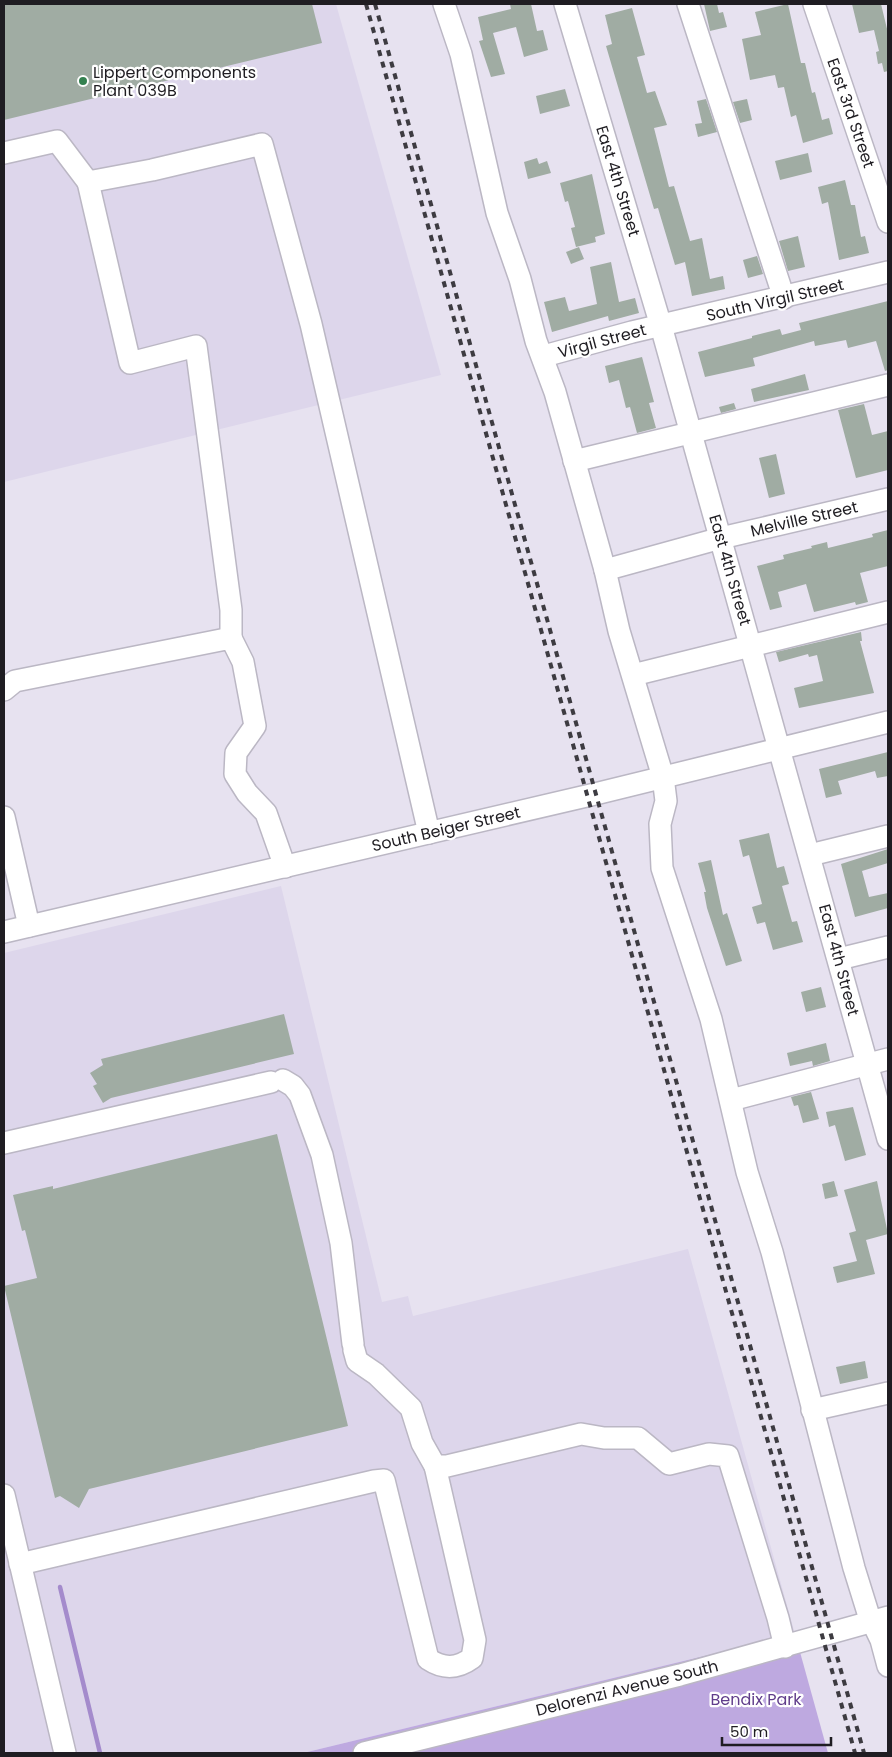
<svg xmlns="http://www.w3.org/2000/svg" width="892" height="1757" font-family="Poppins,sans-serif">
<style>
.built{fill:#ddd6eb}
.green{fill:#bea9e0}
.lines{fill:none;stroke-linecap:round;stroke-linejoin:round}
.stream{stroke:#a48bcc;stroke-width:4.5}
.building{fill:#a0aca3}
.minor-casing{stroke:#bbb7c4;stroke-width:24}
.minor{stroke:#fff;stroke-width:21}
.rail{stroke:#3d3b41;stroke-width:4;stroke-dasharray:6 6;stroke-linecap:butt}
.poi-dot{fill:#348150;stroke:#fff;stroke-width:2}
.labels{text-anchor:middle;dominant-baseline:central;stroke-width:4.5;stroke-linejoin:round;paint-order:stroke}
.poi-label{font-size:16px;fill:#1f1d22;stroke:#fff;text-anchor:start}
.street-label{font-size:16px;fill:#1f1d22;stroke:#fff}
.park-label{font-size:16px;fill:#603d8b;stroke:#fff}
</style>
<rect width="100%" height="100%" fill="#e7e2f0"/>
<g class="built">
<polygon points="4,4 336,4 441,375 4,482"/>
<polygon points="281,886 382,1302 408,1296 413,1316 688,1249 795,1634 303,1753 4,1753 4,953"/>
</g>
<polygon class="green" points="795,1634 828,1753 303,1753"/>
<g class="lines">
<polyline class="stream" points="60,1587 100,1753"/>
</g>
<g class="building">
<polygon points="4,4 312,4 322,43 4,120"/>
<polygon points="510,4 531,4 537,31 543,30 548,50 524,57 516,27 493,33 505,74 491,77 479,41 483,40 478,17 511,9"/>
<polygon points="704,4 717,4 719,13 723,12 727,27 710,31"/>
<polygon points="788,4 801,63 805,63 812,93 815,92 822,120 829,118 833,134 803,143 796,115 791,117 784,87 778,88 775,75 750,80 742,39 761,35 755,12"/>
<polygon points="852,4 881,4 888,33 888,71 884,72 882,63 878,64 876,52 879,51 874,30 859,33"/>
<polygon points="632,8 645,55 637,57 647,93 655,91 667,125 654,128 669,187 674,186 690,241 702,238 710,279 723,276 725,289 692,296 685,262 675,265 658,208 654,209 606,46 612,44 605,15"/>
<polygon points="565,89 570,106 540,114 536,96"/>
<polygon points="706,99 717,132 698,137 695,124 702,123 697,101"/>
<polygon points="747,99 752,120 740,123 733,102"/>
<polygon points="808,153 812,172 780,180 775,161"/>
<polygon points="537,158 539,164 547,161 551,173 528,179 524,162"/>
<polygon points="592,174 605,234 595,237 596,242 576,247 571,228 575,227 568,201 565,202 560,183"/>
<polygon points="845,180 851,205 855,205 861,237 865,236 869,253 839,260 828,202 822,204 818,187"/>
<polygon points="798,236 805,267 788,271 779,241"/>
<polygon points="579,247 584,259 571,264 566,252"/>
<polygon points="757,256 763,274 748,278 743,260"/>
<polygon points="611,262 619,302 635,298 639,313 609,321 608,316 552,332 544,302 565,297 569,311 597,304 590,267"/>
<polygon points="888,301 888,370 885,371 876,341 848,348 846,340 815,346 814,341 753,358 755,366 705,377 698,352 752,338 752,336 780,329 782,335 801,330 799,323"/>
<polygon points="642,357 654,402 649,403 656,428 637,433 630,407 626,408 619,380 609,383 605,366"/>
<polygon points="805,374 809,390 754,402 751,389"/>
<polygon points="734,403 736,409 721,413 719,407"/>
<polygon points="864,404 872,435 888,431 888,470 856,478 838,410"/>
<polygon points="776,454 785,494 769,498 759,458"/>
<polygon points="888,530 888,566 860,573 868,602 856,605 855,602 814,612 806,584 778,592 782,607 770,610 757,566 784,559 783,555 812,548 811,546 827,542 828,548 873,537 872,534"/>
<polygon points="861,632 862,641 860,641 874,693 799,708 794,688 823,681 817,655 809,657 808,654 779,662 776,652"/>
<polygon points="888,752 888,776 877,778 875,771 838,781 842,794 826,798 819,769"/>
<polygon points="769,833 777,868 784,866 789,884 782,886 792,922 797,921 803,942 773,950 765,922 757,924 752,907 762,904 749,855 743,857 739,840"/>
<polygon points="888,849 888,863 862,871 869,897 888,893 888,908 855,917 841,864"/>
<polygon points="711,860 723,915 727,913 742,961 726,966 707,908 704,892 706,892 698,863"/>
<polygon points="821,987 826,1007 806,1012 801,992"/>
<polygon points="284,1014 294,1054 111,1098 103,1103 93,1086 97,1084 90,1073 103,1065 101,1059"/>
<polygon points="826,1043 830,1061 813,1066 812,1061 790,1066 787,1053"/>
<polygon points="811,1092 819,1119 803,1123 798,1105 794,1106 791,1097"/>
<polygon points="853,1107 866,1155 845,1161 835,1125 829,1127 826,1112"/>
<polygon points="277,1134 348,1426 89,1489 79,1508 60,1496 55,1498 4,1286 37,1278 25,1230 22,1231 13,1195 53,1186 53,1189"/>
<polygon points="834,1181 838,1196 825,1199 822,1184"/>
<polygon points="877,1181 888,1234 866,1240 875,1274 837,1283 833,1267 857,1261 849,1233 856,1231 844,1190"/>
<polygon points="865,1361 868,1378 840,1384 836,1367"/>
</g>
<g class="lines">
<defs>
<g id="minor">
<polyline points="444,4 461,54 497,213 520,279 536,341 555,392 605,570 619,631 663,777 666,801 660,824 662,868 711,1019 747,1172 772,1252 854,1568 868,1613 881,1640 888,1666"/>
<polyline points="565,4 661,326 888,1139"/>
<polyline points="688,4 784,298"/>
<polyline points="814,4 888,222"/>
<polyline points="4,153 57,141 88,182 152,170 262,144 311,324 429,833"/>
<polyline points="88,182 130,363 196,346 231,610 231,638"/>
<polyline points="544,356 632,332 888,272"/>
<polyline points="574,461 888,385"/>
<polyline points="605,570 721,538 888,499"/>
<polyline points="633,675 888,612"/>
<polyline points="4,690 15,681 231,638 243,662 255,726 236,753 235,774 247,793 266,813 285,867"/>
<polyline points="4,817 29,926"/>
<polyline points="810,855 888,836"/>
<polyline points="4,932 595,794 888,722"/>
<polyline points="839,959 888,947"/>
<polyline points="283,1080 293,1086 300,1095 322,1155 341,1243 353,1344"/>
<polyline points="731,1100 888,1059"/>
<polyline points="4,1143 271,1082"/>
<polyline points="354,1350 357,1361 376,1374 411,1408 422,1443 435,1466 447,1466 581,1434 604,1438 638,1438 669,1464 709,1454 728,1456 778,1618 785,1647"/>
<polyline points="812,1410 888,1393"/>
<polyline points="4,1495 65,1753"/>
<path d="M20,1564L374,1481L384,1480L428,1659C443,1669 457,1669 472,1658L475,1640L435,1466"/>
<polyline points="364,1753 680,1675 888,1617"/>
</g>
</defs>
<use href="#minor" class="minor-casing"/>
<use href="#minor" class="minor"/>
<g class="rail">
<polyline points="366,4 855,1753"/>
<polyline points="375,4 864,1753"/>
</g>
</g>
<circle class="poi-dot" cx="83" cy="81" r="5"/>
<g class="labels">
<g class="poi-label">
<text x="93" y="72">Lippert Components<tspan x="93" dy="18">Plant 039B</tspan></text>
</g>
<g class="street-label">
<text transform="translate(851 113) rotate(71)">East 3rd Street</text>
<text transform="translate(618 181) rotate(73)">East 4th Street</text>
<text transform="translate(775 300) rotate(-13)">South Virgil Street</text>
<text transform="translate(602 341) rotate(-15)">Virgil Street</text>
<text transform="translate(804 519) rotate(-13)">Melville Street</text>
<text transform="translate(730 570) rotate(74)">East 4th Street</text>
<text transform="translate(446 829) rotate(-13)">South Beiger Street</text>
<text transform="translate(839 960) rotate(75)">East 4th Street</text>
<text transform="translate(627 1688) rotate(-14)">Delorenzi Avenue South</text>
</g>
<g class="park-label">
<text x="756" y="1699">Bendix Park</text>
</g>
</g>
<rect width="892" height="1757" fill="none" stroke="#1f1d22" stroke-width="10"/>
<path d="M722 1737v8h109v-8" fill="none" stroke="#1f1d22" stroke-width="2.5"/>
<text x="730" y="1737" font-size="15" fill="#1f1d22" stroke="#ffffff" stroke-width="4" paint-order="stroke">50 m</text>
</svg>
